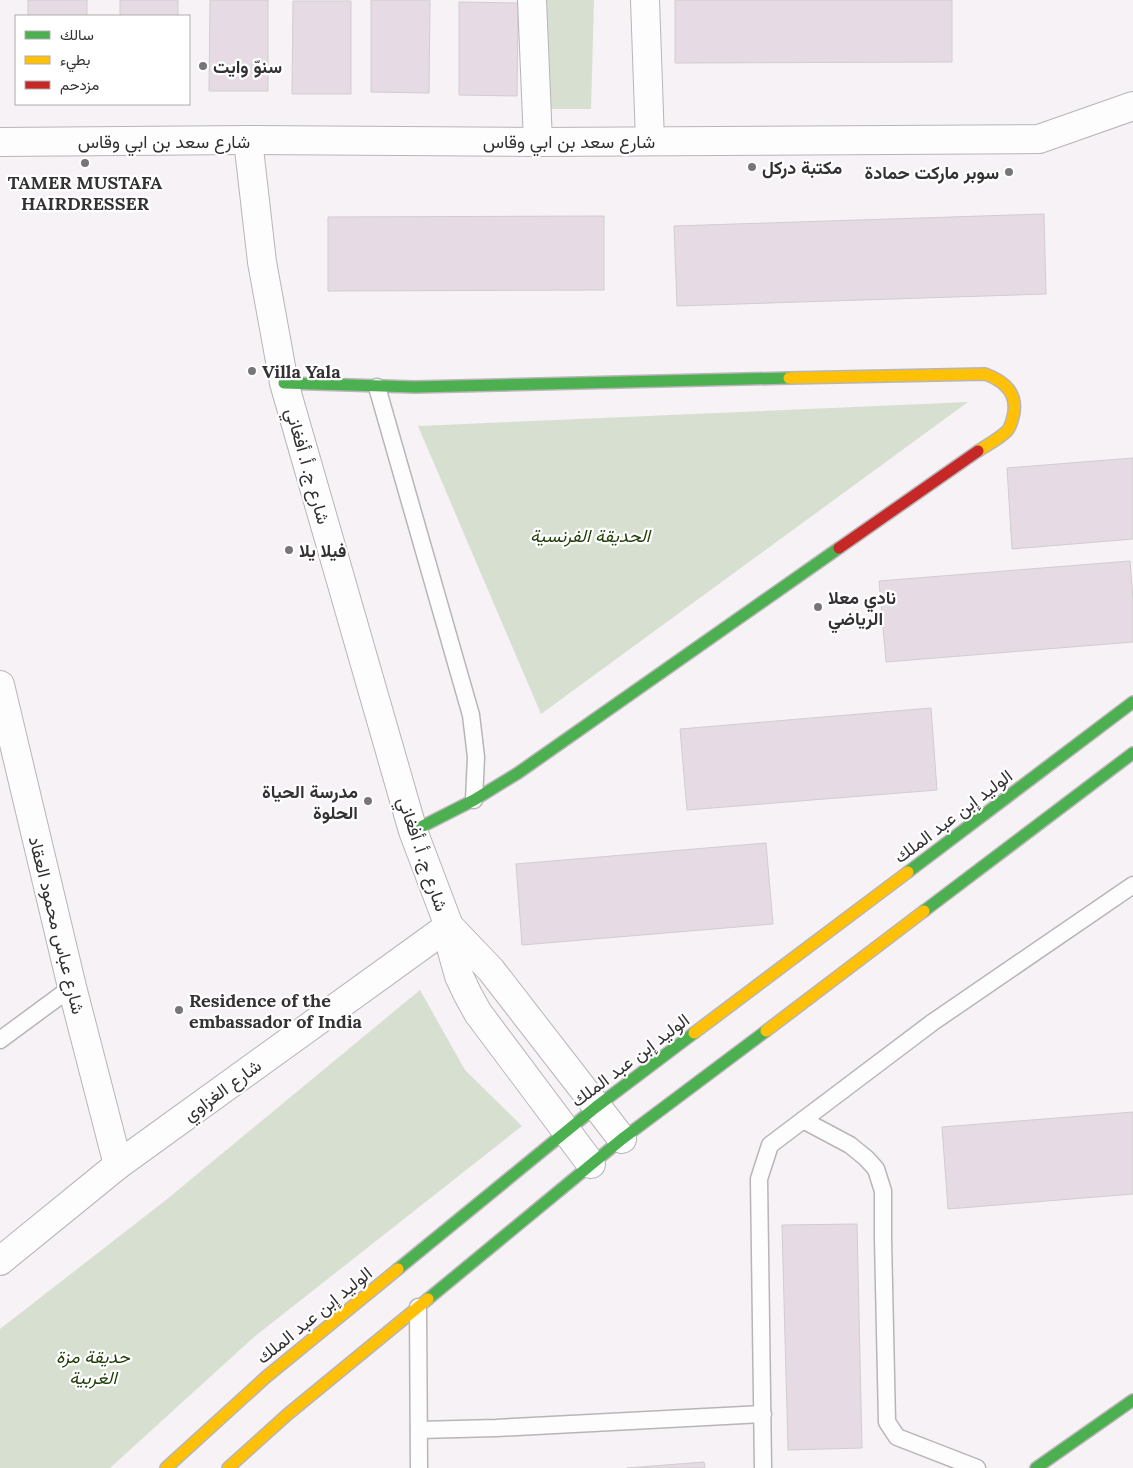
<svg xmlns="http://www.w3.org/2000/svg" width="1133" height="1468" font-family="Lora,Vazirmatn,serif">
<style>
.green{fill:#d7e0d0}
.building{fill:#e6dbe4;stroke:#d0cdcf}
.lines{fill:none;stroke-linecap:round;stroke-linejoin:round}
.lane-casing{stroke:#b8b5b7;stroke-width:19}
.street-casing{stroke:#b8b5b7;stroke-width:30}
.fast-casing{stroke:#b8b5b7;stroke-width:14}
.slow-casing{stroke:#b8b5b7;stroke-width:14}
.jam-casing{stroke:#b8b5b7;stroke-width:14}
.lane{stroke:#fefdfe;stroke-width:16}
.street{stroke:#fefdfe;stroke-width:28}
.fast{stroke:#4caf50;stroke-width:11}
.slow{stroke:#ffc107;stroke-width:11}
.jam{stroke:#c62828;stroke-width:11}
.poi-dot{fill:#777577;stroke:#fff;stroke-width:2}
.labels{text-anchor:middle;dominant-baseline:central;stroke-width:4.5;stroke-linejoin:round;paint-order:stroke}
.poi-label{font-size:18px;font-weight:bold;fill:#333133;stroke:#fff;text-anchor:start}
.street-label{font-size:18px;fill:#333133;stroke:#fff}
.park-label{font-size:18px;font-style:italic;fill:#1f3d04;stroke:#fff}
</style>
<rect width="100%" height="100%" fill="#f6f2f5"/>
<g class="green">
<polygon points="543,0 594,0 591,109 545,109"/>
<polygon points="968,402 541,714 418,426"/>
<polygon points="420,990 465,1070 522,1126 254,1337 110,1468 0,1468 0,1329 166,1200"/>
</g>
<g class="building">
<rect x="28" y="0" width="59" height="16"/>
<rect x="120" y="0" width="58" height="16"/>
<polygon points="210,0 268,0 268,91 209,91"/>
<polygon points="371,0 430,0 429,93 371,92"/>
<polygon points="675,0 952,0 952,62 675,63"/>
<polygon points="293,1 351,1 351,94 292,94"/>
<polygon points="459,2 518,3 517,96 459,95"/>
<polygon points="1044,214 1046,294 677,306 674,226"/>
<polygon points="604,216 604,290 328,291 328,217"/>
<polygon points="1133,458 1133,539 1012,549 1007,468"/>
<polygon points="1130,561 1133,600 1133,642 886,662 879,581"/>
<polygon points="931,708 937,790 687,810 680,729"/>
<polygon points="766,843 773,924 522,945 516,864"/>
<polygon points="1133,1112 1133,1194 948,1209 942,1127"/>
<polygon points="857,1224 862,1448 788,1450 782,1225"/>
<polygon points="704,1462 705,1468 627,1468"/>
</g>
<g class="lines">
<defs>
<g id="lane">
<polyline points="377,387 471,715 476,757 474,800"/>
<polyline points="0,1040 72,987"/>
<polyline points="803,1120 850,1145 866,1158 876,1169 883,1191 883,1239 887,1422 897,1437 977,1468"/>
<polyline points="418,1307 419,1468"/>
<polyline points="419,1430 496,1428 763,1414"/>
<polyline points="763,1468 759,1179 770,1145 933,1022 1133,885"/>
</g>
<g id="street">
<polyline points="532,0 538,142"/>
<polyline points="645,0 650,141"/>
<polyline points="248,140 262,262 284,383 413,831 449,926 452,951 459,976 468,995 478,1013 591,1164"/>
<polyline points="0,142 248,140 538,142 1039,139 1133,106"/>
<polyline points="0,685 72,987 118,1165"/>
<polyline points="449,926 491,970 622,1139"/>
<polyline points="0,1261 118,1165 449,926"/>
</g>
<g id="fast">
<polyline points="284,383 415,387 789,378"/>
<polyline points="413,831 474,800 518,773 839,548"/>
<polyline points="908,872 1133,702"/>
<polyline points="924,911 1133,753"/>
<polyline points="398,1269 596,1107 694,1033"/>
<polyline points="428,1299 622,1139 766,1031"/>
<polyline points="1036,1468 1133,1400"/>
</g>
<g id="slow">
<path d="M789,378L985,374C1005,381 1019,394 1013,417C1012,421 1010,428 1007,431C999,439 987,445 978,451"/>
<polyline points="766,1031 924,911"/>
<polyline points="694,1033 908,872"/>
<polyline points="166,1468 266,1377 398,1269"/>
<polyline points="228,1468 288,1414 428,1299"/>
</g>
<polyline id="jam" points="839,548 978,451"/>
</defs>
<use href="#lane" class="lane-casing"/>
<use href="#street" class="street-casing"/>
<use href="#fast" class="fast-casing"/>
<use href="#slow" class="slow-casing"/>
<use href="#jam" class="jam-casing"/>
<use href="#lane" class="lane"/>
<use href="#street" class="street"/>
<use href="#fast" class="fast"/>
<use href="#slow" class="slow"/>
<use href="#jam" class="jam"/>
</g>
<g class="poi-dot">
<circle cx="203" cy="66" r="5"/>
<circle cx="85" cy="163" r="5"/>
<circle cx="752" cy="167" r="5"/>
<circle cx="1009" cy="172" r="5"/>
<circle cx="252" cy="371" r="5"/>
<circle cx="289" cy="550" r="5"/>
<circle cx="818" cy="607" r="5"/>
<circle cx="368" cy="801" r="5"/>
<circle cx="179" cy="1010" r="5"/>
</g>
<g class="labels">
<g class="poi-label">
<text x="213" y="66">سنوّ وايت</text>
<text x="762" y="167">مكتبة دركل</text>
<text x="999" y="172" text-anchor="end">سوبر ماركت حمادة</text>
<text x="85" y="182" text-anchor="middle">TAMER MUSTAFA<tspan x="85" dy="21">HAIRDRESSER</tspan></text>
<text x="262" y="371">Villa Yala</text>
<text x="299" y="550">فيلا يلا</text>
<text x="828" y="597">نادي معلا<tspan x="828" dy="21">الرياضي</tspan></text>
<text x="358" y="791" text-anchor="end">مدرسة الحياة<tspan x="358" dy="21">الحلوة</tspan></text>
<text x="189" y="1000">Residence of the<tspan x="189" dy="21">embassador of India</tspan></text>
</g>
<g class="street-label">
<text x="164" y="141">شارع سعد بن ابي وقاس</text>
<text x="569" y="141">شارع سعد بن ابي وقاس</text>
<text transform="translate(308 466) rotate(74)">شارع ج. أ. أفغاني</text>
<text transform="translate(953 816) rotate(-37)">الوليد إبن عبد الملك</text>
<text transform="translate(423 854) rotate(71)">شارع ج. أ. أفغاني</text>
<text transform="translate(57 925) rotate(76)">شارع عباس محمود العقاد</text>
<text transform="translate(630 1060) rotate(-37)">الوليد إبن عبد الملك</text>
<text transform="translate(222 1090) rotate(-36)">شارع الغزاوي</text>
<text transform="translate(314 1315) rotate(-39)">الوليد إبن عبد الملك</text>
</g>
<g class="park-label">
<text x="590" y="535">الحديقة الفرنسية</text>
<text x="93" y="1356">حديقة مزة<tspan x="93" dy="21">الغربية</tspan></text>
</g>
</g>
<rect x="15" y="15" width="175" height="90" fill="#ffffff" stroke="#adadad"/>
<rect x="25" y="31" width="25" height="8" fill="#4caf50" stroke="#adadad"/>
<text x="60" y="40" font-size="15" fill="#333133">سالك</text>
<rect x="25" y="56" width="25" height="8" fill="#ffc107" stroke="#adadad"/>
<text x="60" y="65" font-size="15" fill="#333133">بطيء</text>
<rect x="25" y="81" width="25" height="8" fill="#c62828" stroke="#adadad"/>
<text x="60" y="90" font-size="15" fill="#333133">مزدحم</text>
</svg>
